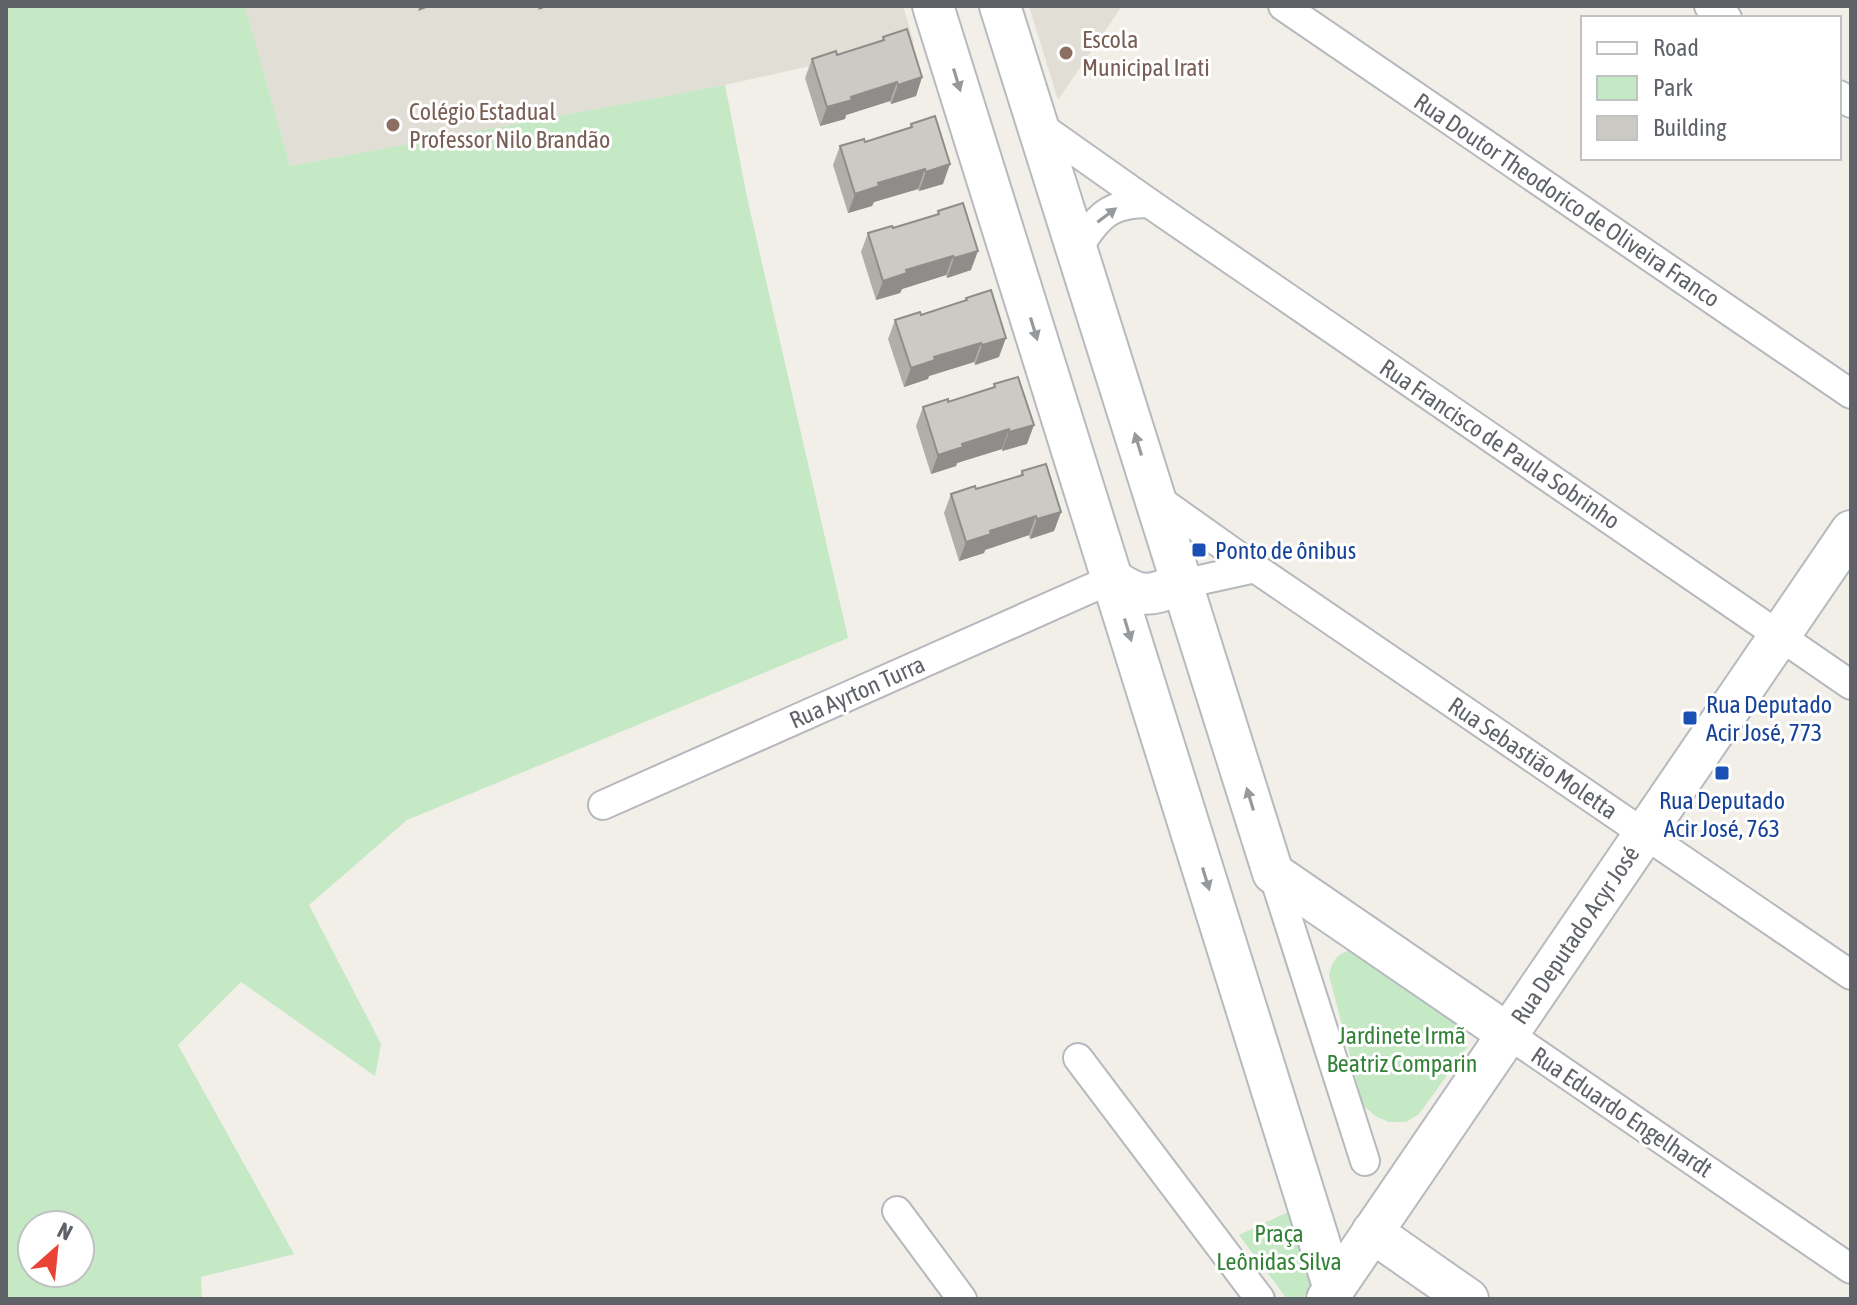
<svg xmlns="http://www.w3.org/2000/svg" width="1857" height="1305" font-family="'Asap Condensed',sans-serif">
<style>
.education{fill:#e1ded6}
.green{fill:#c5e8c5;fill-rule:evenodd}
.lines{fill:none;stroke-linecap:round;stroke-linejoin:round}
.street-casing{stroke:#b5b8bc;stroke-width:32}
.secondary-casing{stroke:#b6babf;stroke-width:44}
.street{stroke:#fff;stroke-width:28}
.secondary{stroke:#fff;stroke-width:40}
.wall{fill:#afaea9}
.shaded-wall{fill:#8f8d8a}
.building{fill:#cccac5;stroke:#8f8d8a;stroke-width:2}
.oneway{fill:#979a9d}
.education-dot{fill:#8d6e63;stroke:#fff;stroke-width:3}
.transit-dot{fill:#1a4fb4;stroke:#fff;stroke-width:3}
.labels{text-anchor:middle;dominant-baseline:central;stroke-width:6;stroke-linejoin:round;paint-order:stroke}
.education-label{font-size:24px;fill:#785e54;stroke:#fff;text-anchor:start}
.street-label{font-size:24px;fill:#5f6368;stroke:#fff}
.transit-label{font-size:24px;fill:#164399;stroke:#fff;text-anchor:start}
.park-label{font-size:24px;fill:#348238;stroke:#fff}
</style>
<rect width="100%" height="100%" fill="#f1efe8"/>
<g class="education">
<polygon points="245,6 903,6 914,43 725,85 290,166"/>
<polygon points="1029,6 1122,6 1058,100"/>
</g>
<g class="green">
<path d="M6,6H245L290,166L725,85L748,202L848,638L407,820L309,905L381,1044L375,1076L241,982L178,1045L294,1254L201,1277L202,1299H6ZM32,1225H80V1273H32Z"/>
<path d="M1349,950L1360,954L1462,1024L1467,1035V1047L1419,1114L1406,1122H1389L1375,1116L1363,1105L1329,975C1332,962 1336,955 1349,950Z"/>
<polygon points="1292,1210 1315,1280 1302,1299 1287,1299 1239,1235"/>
</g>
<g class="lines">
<defs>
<g id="street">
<polyline points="1283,6 1851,394"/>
<polyline points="1709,6 1727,18"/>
<polyline points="1839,95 1851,103"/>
<polyline points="1037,124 1149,203 1851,685"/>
<path d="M1077,249C1099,216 1108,203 1149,203"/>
<polyline points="1155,497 1255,568 1851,975"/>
<polyline points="1182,584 1255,568"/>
<polyline points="603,805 1112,579"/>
<polyline points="1273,873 1365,1161"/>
<polyline points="1508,1034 1851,1269"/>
<polyline points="1078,1058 1260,1299"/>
<polyline points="897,1211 962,1299"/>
</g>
<g id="secondary">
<polyline points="933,6 1334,1289"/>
<polyline points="1000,6 1273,873 1508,1034"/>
<path d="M1112,579C1142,600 1149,596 1182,584"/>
<polyline points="1372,1232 1468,1299"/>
<polyline points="1327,1299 1851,531"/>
</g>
</defs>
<use href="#street" class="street-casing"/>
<use href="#secondary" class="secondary-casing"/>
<use href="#street" class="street"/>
<use href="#secondary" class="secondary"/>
</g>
<g class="wall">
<polygon points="883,37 922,77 916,96 891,104 890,101 846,115 845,119 820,126 805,78 812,59 837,55 882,41"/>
<polygon points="911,124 943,184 919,191 918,189 874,202 872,206 848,213 833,165 840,146 865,142 910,127"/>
<polygon points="938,211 971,270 947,278 946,275 902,289 900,293 876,300 861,252 868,233 893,228 937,214"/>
<polygon points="966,298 999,357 975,365 974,362 929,376 928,379 904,387 888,339 895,320 921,315 965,301"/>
<polygon points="994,384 1027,444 1002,451 1002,449 957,463 956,466 931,474 916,426 923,407 948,402 993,388"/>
<polygon points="1022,471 1061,512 1054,531 1030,539 1029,535 985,550 984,553 959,561 944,513 951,494 976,489 1020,475"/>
</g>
<g class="shaded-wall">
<polygon points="420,6 432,6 418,11"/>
<polygon points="540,6 550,6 538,10"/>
<polygon points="922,77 916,96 891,104 898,85"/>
<polygon points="897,82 890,101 846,115 845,119 820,126 827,107 851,97"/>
<polygon points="950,164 943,184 919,191 926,172"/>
<polygon points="925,169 918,189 874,202 872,206 848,213 855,194 878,183"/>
<polygon points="978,251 971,270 947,278 954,258"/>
<polygon points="953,256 946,275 902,289 900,293 876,300 883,281 906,270"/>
<polygon points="1006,338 999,357 975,365 982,345"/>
<polygon points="981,343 974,362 929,376 928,379 904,387 911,368 934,357"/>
<polygon points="1034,425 1027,444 1002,451 1009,432"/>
<polygon points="1009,429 1002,449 957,463 956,466 931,474 938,455 962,444"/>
<polygon points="1061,512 1054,531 1030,539 1037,519"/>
<polygon points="1036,516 1029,535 985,550 984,553 959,561 966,542 990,531"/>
</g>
<g class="building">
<polygon points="907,29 922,77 898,85 897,82 851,97 852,100 827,107 812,59 836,51 837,55 884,40 883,37"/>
<polygon points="935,116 950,164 926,172 925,169 878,183 879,186 855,194 840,146 864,139 865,142 912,127 911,124"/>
<polygon points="963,203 978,251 954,258 953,256 906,270 907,273 883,281 868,233 892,226 893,228 939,214 938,211"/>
<polygon points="991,290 1006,338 982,345 981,343 934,357 935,360 911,368 895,320 920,312 921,315 967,300 966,298"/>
<polygon points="1018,377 1034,425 1009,432 1009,429 962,444 963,447 938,455 923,407 948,399 948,402 995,387 994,384"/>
<polygon points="1046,464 1061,512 1037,519 1036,516 990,531 991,534 966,542 951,494 975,486 976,489 1023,475 1022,471"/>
</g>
<defs><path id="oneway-solid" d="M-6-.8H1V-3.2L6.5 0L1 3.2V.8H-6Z" transform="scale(2)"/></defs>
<g class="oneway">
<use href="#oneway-solid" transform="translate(957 80) rotate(73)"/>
<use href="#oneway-solid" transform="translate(1107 215) rotate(-37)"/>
<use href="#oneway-solid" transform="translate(1034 329) rotate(73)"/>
<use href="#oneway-solid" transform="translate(1138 444) rotate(-107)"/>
<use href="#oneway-solid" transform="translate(1128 630) rotate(73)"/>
<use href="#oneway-solid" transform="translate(1250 799) rotate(-107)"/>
<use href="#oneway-solid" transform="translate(1206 879) rotate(73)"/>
</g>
<g class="education-dot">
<circle cx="1066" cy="53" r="8"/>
<circle cx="393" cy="125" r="8"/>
</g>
<g class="transit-dot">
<rect x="1191" y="542" width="16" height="16" rx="4"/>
<rect x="1682" y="710" width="16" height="16" rx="4"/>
<rect x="1714" y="765" width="16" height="16" rx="4"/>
</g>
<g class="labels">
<g class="education-label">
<text x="1082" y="39">Escola<tspan x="1082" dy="28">Municipal Irati</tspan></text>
<text x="409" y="111">Colégio Estadual<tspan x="409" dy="28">Professor Nilo Brandão</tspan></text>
</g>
<g class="street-label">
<text transform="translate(1567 200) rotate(34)">Rua Doutor Theodorico de Oliveira Franco</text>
<text transform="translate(1500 444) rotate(34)">Rua Francisco de Paula Sobrinho</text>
<text transform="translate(857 692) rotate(-24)">Rua Ayrton Turra</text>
<text transform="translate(1533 758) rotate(34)">Rua Sebastião Moletta</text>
<text transform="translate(1575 935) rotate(-56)">Rua Deputado Acyr José</text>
<text transform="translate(1622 1112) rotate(34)">Rua Eduardo Engelhardt</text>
</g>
<g class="transit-label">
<text x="1215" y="550">Ponto de ônibus</text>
<text x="1706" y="704">Rua Deputado<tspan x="1706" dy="28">Acir José, 773</tspan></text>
<text x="1722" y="800" text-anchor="middle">Rua Deputado<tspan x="1722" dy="28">Acir José, 763</tspan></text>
</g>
<g class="park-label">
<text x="1402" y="1035">Jardinete Irmã<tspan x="1402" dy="28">Beatriz Comparin</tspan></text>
<text x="1279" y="1233">Praça<tspan x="1279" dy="28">Leônidas Silva</tspan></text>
</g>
</g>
<rect width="1857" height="1305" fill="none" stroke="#5f6368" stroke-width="16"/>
<rect x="1581" y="16" width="260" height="144" fill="#ffffff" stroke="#bfc1c3" stroke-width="2"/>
<rect x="1597" y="42" width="40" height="12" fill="#ffffff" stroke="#bfc1c3" stroke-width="2"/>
<text x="1653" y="56" font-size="24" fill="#5f6368">Road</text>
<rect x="1597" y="76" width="40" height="24" fill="#c5e8c5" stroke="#bfc1c3" stroke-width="2"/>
<text x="1653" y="96" font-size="24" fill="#5f6368">Park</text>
<rect x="1597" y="116" width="40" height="24" fill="#cccac5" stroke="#bfc1c3" stroke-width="2"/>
<text x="1653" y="136" font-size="24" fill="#5f6368">Building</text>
<g transform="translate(56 1249) rotate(27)"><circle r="38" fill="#ffffff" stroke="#bfc1c3" stroke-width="2"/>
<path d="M0-6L14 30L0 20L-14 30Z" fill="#ea4335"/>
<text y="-12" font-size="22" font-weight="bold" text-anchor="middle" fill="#5f6368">N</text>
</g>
</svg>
